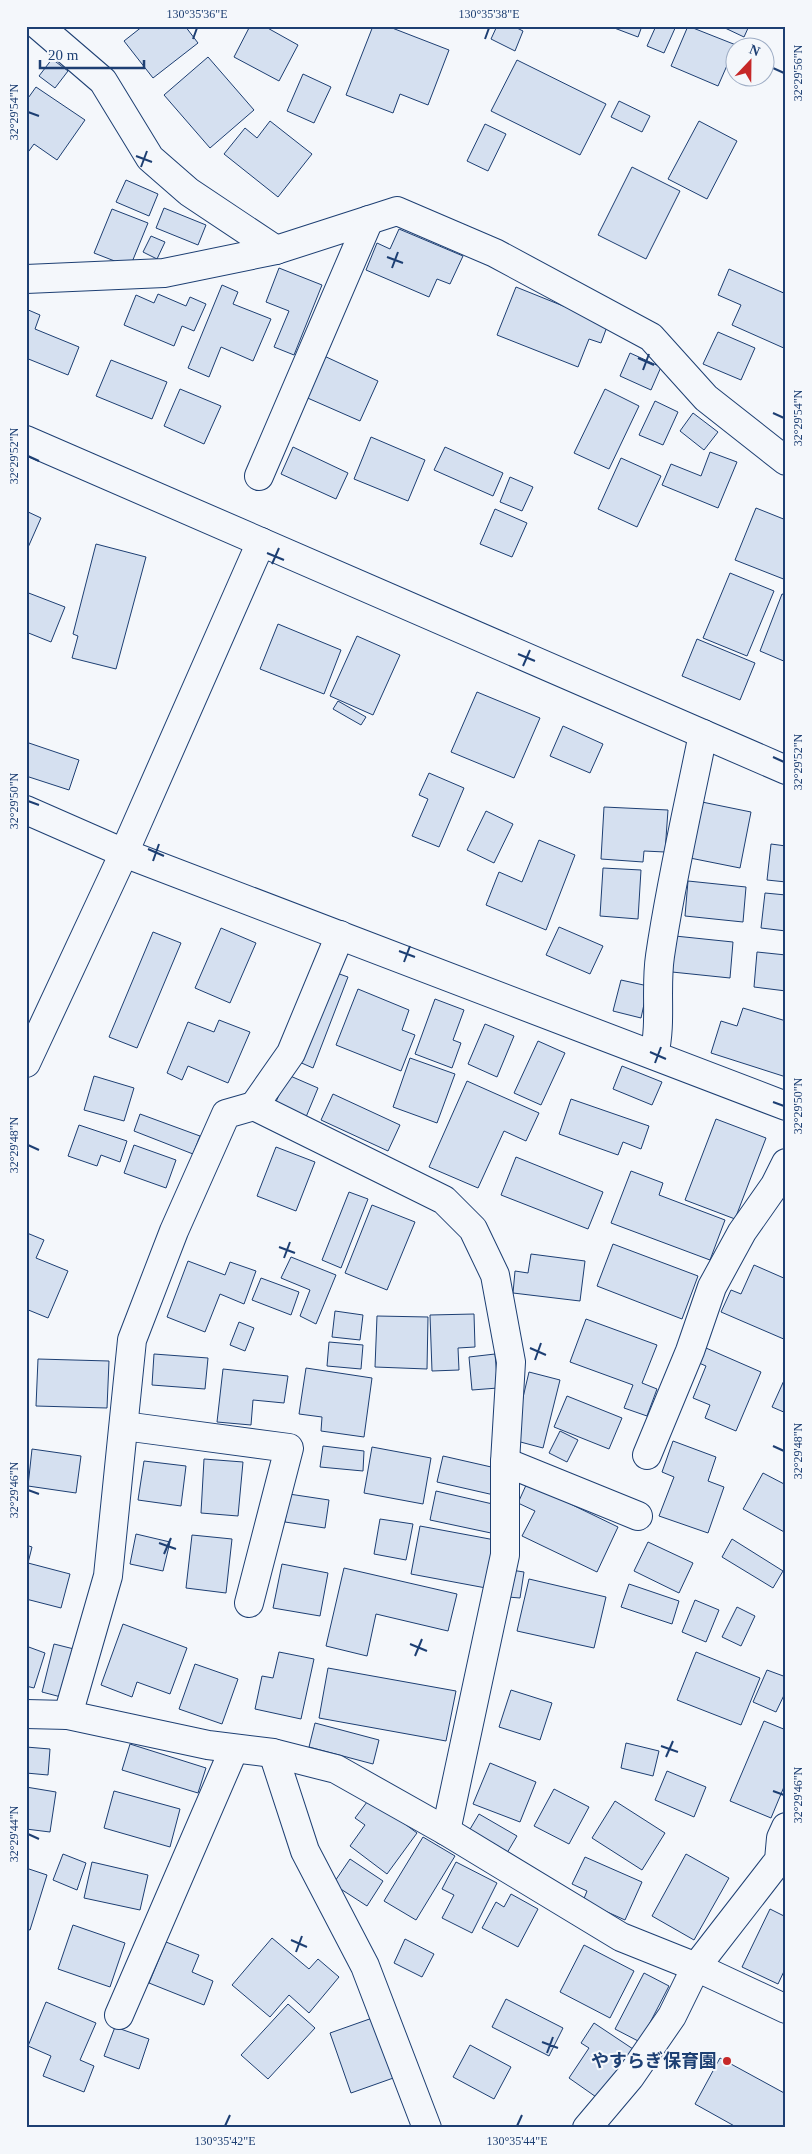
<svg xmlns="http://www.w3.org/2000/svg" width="812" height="2154" font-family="'Times New Roman','Noto Sans JP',serif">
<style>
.building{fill:#d5e0f0;stroke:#1d3f73}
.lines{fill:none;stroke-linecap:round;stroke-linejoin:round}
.street-casing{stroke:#1d3f73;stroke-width:30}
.secondary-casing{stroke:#1d3f73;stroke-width:30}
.street{stroke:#f4f7fb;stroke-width:28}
.secondary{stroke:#f4f7fb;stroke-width:28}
.ticks{fill:none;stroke:#1d3f73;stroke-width:2}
.poi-dot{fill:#c62828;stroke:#f4f7fb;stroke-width:2}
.labels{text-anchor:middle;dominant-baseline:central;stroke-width:4;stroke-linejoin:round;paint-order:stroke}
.poi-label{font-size:18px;font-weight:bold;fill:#1d3f73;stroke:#f4f7fb;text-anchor:end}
.neatline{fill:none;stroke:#1d3f73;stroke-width:2}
.ticks-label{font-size:12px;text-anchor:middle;fill:#1d3f73}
</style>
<rect width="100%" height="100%" fill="#f4f7fb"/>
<g class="building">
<polygon points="143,26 185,26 198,43 153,78 124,41"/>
<polygon points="250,26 264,26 298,45 279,81 234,57"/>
<polygon points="373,26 387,26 449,50 428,105 400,94 393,113 346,95"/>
<polygon points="497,26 513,26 523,31 515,51 491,39"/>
<polygon points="609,26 642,26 638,37"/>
<polygon points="656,26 676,26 664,53 647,46"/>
<polygon points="688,26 736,45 718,86 671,66"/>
<polygon points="726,26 749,26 744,37 725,28"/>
<polygon points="208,57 254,110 210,148 164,95"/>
<polygon points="52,59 68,71 55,88 39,76"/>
<polygon points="517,60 606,104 580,155 491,111"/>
<polygon points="303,74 331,87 314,123 287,111"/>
<polygon points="36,87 85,120 57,160 34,144 26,155 26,101"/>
<polygon points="619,101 650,116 642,132 611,117"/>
<polygon points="270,121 312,154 278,197 224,154 245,128 257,138"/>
<polygon points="699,121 737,141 707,199 668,179"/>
<polygon points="485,124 506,134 488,171 467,161"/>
<polygon points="632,167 680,191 646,259 598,235"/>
<polygon points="126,180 158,194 149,216 116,202"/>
<polygon points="164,208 206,225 198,245 156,228"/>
<polygon points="112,209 148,223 130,267 94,253"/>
<polygon points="399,229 463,256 450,284 437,279 429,297 366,270 377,243 390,249"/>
<polygon points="151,236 165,242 157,259 143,252"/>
<polygon points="279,268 322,285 294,355 274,347 289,311 266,302"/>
<polygon points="729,269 786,294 786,349 732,325 741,305 718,295"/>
<polygon points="222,285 238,292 233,304 271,319 253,361 221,347 209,377 188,368"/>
<polygon points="516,287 608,324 601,343 589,339 578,367 497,335"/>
<polygon points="158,294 186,306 190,297 206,304 194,331 182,326 174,346 124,325 136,295 154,303"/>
<polygon points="26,309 40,315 35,329 79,347 68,375 26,358"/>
<polygon points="718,332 755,348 741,380 703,364"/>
<polygon points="630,353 661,367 651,390 620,376"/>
<polygon points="322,355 378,381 360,421 303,396"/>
<polygon points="111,360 167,382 152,419 96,396"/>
<polygon points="180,389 221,406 204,444 164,426"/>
<polygon points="605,389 639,406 609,469 574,453"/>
<polygon points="655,401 678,412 663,445 639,435"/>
<polygon points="693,413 718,432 704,450 680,431"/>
<polygon points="371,437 425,460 408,501 354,479"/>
<polygon points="293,447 348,473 336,499 281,474"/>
<polygon points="445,447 503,473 493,496 434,470"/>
<polygon points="710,452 737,462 718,508 662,485 671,464 701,476"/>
<polygon points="621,458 661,476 637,527 598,509"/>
<polygon points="510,477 533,487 522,511 500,502"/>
<polygon points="756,508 786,520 786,580 735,560"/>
<polygon points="495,509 527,523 512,557 480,544"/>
<polygon points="26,511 41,518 26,552"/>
<polygon points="96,544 146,557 116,669 72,658 78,636 73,634"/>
<polygon points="730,573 774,591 747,656 703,638"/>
<polygon points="26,592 65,607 51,642 26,632"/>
<polygon points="782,594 786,595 786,662 760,651"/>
<polygon points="278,624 341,650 324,694 260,669"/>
<polygon points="357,636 400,655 373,715 330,696"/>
<polygon points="697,639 755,663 740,700 682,676"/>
<polygon points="477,692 540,718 514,778 451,752"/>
<polygon points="338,701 366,717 361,725 333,709"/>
<polygon points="563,726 603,744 590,773 550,756"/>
<polygon points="26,742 79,760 69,790 26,776"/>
<polygon points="429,773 464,788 439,847 412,836 428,799 419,795"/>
<polygon points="702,802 751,812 740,868 690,858"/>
<polygon points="604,807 668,810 665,852 644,851 643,862 601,859"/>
<polygon points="486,811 513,824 494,863 467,850"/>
<polygon points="539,840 575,855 546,930 486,905 499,872 522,882"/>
<polygon points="771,844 786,846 786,882 767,880"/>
<polygon points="603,868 641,870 638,919 600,916"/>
<polygon points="688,881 746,887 743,922 685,916"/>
<polygon points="765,893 786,895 786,931 761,928"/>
<polygon points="559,927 603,946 590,974 546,955"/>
<polygon points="221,928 256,943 230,1003 195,988"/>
<polygon points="153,932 181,943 137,1048 109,1037"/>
<polygon points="675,936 733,942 730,978 672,972"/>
<polygon points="757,952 786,955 786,991 754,987"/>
<polygon points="331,971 348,977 313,1068 297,1061"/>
<polygon points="621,980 648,986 641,1018 613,1011"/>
<polygon points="358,989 409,1010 402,1030 415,1035 401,1071 336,1045"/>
<polygon points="435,999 464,1010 453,1040 461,1043 452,1068 415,1054"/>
<polygon points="743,1008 786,1021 786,1077 711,1053 721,1021 737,1026"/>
<polygon points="219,1020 250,1032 228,1083 188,1066 182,1080 167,1073 188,1022 214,1032"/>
<polygon points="485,1024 514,1036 497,1077 468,1064"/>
<polygon points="538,1041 565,1053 541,1105 514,1093"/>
<polygon points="410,1058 455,1074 437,1123 393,1107"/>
<polygon points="622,1066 662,1082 652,1105 613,1089"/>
<polygon points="288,1075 318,1088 306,1117 275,1104"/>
<polygon points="94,1076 134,1088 124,1121 84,1110"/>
<polygon points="467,1081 539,1113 526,1141 504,1131 478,1188 429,1167"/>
<polygon points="333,1094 400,1125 388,1151 321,1120"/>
<polygon points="571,1099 649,1126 641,1149 623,1142 618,1155 559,1134"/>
<polygon points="140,1114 200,1136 193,1154 134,1131"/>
<polygon points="716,1119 766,1138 735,1219 685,1200"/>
<polygon points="79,1125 127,1141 120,1162 101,1155 97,1166 68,1156"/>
<polygon points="134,1145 176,1160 166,1188 124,1173"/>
<polygon points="276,1147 315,1162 296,1211 257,1196"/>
<polygon points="516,1157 603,1192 588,1229 501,1195"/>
<polygon points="631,1171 663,1183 659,1195 725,1220 710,1260 611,1223"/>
<polygon points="349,1192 368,1199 341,1268 322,1260"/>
<polygon points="372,1205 415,1222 387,1290 345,1273"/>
<polygon points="27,1233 44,1240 36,1258 68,1271 48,1318 26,1309"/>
<polygon points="613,1244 698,1276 682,1319 597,1286"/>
<polygon points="531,1254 585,1261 580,1301 513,1293 515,1271 528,1273"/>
<polygon points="291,1257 336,1275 316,1324 300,1316 310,1290 281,1278"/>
<polygon points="188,1261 225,1275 230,1262 256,1271 244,1304 220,1294 205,1332 167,1317"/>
<polygon points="754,1265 786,1279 786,1340 721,1312 731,1290 741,1294"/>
<polygon points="261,1278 299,1292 291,1315 252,1300"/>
<polygon points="335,1311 363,1315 360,1340 332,1337"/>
<polygon points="474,1314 475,1347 458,1348 459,1370 432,1371 430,1315"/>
<polygon points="377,1316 428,1317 427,1369 375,1367"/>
<polygon points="586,1319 657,1345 642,1383 657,1389 647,1416 624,1408 633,1385 570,1362"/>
<polygon points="239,1322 254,1328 245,1351 230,1345"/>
<polygon points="329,1342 363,1345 361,1369 327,1366"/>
<polygon points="706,1348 761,1372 736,1431 705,1418 710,1405 693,1398 706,1366 699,1363"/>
<polygon points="154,1354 208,1358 205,1389 152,1385"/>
<polygon points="495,1354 498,1388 472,1390 469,1357"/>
<polygon points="38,1359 109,1361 107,1408 36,1406"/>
<polygon points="306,1368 372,1378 364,1437 321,1431 322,1417 299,1414"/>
<polygon points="223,1369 288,1376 284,1403 253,1400 251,1425 217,1422"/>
<polygon points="529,1372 560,1380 543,1448 513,1440"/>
<polygon points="786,1376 786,1413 772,1407"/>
<polygon points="567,1396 622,1418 609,1449 554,1427"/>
<polygon points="560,1431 578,1440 567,1462 549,1453"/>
<polygon points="673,1441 716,1457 708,1481 724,1487 708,1533 659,1516 674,1477 662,1472"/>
<polygon points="323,1446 364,1451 363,1471 320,1467"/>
<polygon points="372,1447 431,1458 423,1504 364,1493"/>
<polygon points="32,1449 81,1456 76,1493 28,1486"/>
<polygon points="443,1456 500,1469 494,1495 437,1482"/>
<polygon points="204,1459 243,1462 238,1516 201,1513"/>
<polygon points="144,1461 186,1466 181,1506 138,1500"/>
<polygon points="763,1473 786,1485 786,1533 743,1509"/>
<polygon points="527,1483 618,1527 597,1572 522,1536 535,1511 518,1503"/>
<polygon points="436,1491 497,1505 491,1533 430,1520"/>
<polygon points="289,1494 329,1500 325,1528 285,1522"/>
<polygon points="380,1519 413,1524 406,1560 374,1554"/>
<polygon points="420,1526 495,1540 486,1588 411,1574"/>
<polygon points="136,1534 170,1542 163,1571 130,1564"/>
<polygon points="192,1535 232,1539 226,1593 186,1588"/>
<polygon points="732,1539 783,1571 773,1588 722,1557"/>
<polygon points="648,1542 693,1563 679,1593 634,1571"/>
<polygon points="26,1545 32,1547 28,1563 70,1574 61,1608 26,1599"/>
<polygon points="282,1564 328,1573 320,1616 273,1608"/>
<polygon points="344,1568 457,1594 448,1631 376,1614 367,1656 326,1646"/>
<polygon points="511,1570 524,1572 520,1598 508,1597"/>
<polygon points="529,1579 606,1597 594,1648 517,1631"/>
<polygon points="629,1584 679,1601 672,1624 621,1607"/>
<polygon points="695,1600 719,1610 706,1642 682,1632"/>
<polygon points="737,1607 755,1616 741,1646 722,1637"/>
<polygon points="123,1624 187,1648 170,1694 137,1682 132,1697 101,1685"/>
<polygon points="54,1644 74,1649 61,1697 42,1692"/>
<polygon points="26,1646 45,1653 34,1688 26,1686"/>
<polygon points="279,1652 314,1659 301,1719 255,1709 262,1676 273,1678"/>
<polygon points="696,1652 760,1678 741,1725 677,1700"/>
<polygon points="195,1664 238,1679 222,1724 179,1709"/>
<polygon points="328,1668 456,1691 446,1741 319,1718"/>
<polygon points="767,1670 786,1677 786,1691 776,1712 753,1702"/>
<polygon points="511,1690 552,1703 540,1740 499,1727"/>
<polygon points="764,1721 786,1730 786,1782 771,1818 730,1801"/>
<polygon points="315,1723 379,1740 373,1764 309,1747"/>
<polygon points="626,1743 659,1751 653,1776 621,1768"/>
<polygon points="130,1744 206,1768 198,1793 122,1770"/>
<polygon points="26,1747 50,1749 48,1775 26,1773"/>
<polygon points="490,1763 536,1782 520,1822 473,1804"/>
<polygon points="667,1771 706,1787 694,1817 655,1800"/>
<polygon points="26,1787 56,1792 50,1832 26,1829"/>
<polygon points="554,1789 589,1807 569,1844 534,1826"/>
<polygon points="114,1791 180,1809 170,1847 104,1828"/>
<polygon points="370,1798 417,1833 387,1874 350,1846 365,1825 355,1818"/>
<polygon points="615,1801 665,1833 642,1870 592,1838"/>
<polygon points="479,1814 517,1836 504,1858 466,1836"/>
<polygon points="423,1837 455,1856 416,1920 384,1901"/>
<polygon points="63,1854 86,1863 77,1890 53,1880"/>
<polygon points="686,1854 729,1878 694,1940 652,1916"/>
<polygon points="585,1857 642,1882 625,1920 583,1901 587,1891 572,1884"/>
<polygon points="350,1859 383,1881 367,1906 333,1884"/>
<polygon points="92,1862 148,1875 140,1910 84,1898"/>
<polygon points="456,1862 497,1883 472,1933 442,1918 454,1895 442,1889"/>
<polygon points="26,1868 47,1875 30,1930 26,1929"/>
<polygon points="511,1894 538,1909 518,1947 482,1928 496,1902 504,1907"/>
<polygon points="770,1909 786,1917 786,1967 778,1984 742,1967"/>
<polygon points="73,1925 125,1943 110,1987 58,1969"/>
<polygon points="272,1938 309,1969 318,1959 339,1977 309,2013 289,1995 270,2017 232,1985"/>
<polygon points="405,1939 434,1954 422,1977 394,1963"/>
<polygon points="166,1942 199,1955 192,1972 213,1981 204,2005 149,1983"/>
<polygon points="584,1945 634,1971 610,2018 560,1992"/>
<polygon points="644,1973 669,1986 640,2042 615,2029"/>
<polygon points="506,1999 563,2028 549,2056 492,2027"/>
<polygon points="46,2002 96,2023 80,2060 94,2066 84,2092 43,2076 51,2056 28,2046"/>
<polygon points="288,2004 315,2028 268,2079 241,2055"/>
<polygon points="378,2016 399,2076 351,2093 330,2033"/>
<polygon points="594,2023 633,2049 599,2099 569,2078 589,2048 581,2043"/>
<polygon points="115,2027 149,2039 139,2069 104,2056"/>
<polygon points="470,2045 511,2067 494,2099 453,2077"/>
<polygon points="720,2058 786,2094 786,2128 738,2128 695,2104"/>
</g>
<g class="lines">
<defs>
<g id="street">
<polyline points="39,26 103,81 150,158 189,192 276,250"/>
<polyline points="26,279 164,273 276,250 397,211 495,253 651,337 706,398 786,461"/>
<polyline points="259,476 369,220"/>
<polyline points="340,935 291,1053 254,1106 444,1200 473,1229 495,1275 511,1362 505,1462 505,1555 446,1831"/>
<path d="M654,1055C662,1022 655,989 660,956C671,881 688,808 703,734"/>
<polyline points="124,1426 289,1448 249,1603"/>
<polyline points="647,1455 690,1351 712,1287 742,1232 775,1185 786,1163"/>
<polyline points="505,1462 638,1516"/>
<polyline points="26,1714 68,1715 208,1745 273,1753 336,1769 446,1831 621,1937 696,1967 786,2009"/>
<polyline points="68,1715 108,1576 132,1340 174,1231 226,1114 254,1106"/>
<polyline points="273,1753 305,1851 365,1966 427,2128"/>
<polyline points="119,2015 234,1749"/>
<polyline points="587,2128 630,2077 672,2016 696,1967 779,1860 781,1838 786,1827"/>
</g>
<g id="secondary">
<polyline points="26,440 786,770"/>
<polyline points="26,810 124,853 786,1106"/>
<polyline points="26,1063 124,853 261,542"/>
</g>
</defs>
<use href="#street" class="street-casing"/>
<use href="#secondary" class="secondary-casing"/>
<use href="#street" class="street"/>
<use href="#secondary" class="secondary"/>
</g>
<path class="ticks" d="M193,39L197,28M485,39L489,28M773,68L784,73M28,112L39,116M136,156L152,162M141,167L147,151M387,257L403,263M392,268L398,252M638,358L654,365M643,370L649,354M773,413L784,418M28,456L39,461M267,553L284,560M272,564L279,548M518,654L535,661M523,666L530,650M773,757L784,762M28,801L39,805M148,849L164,856M153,861L159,844M399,951L415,957M404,962L410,946M650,1052L666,1059M655,1063L661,1047M773,1102L784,1106M28,1145L39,1150M279,1247L295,1253M284,1258L290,1242M530,1348L546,1355M535,1360L541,1343M773,1446L784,1451M28,1490L39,1494M159,1543L176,1549M164,1554L171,1538M410,1644L427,1651M415,1656L422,1639M661,1746L678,1752M666,1757L673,1741M773,1791L784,1795M28,1834L39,1839M291,1940L307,1947M296,1952L302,1936M542,2042L558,2048M547,2053L553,2037M225,2126L230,2115M517,2126L522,2115"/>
<circle class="poi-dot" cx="727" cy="2061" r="5"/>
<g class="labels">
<g class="poi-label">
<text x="717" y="2061">やすらぎ保育園</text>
</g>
</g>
<rect width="812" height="2154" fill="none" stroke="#f4f7fb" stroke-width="55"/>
<g transform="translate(750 62) rotate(22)"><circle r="24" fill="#f4f7fb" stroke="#9eadc5"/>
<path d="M0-4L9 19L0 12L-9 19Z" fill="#c62828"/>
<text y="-8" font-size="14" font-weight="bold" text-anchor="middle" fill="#1d3f73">N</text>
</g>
<path d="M40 60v8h104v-8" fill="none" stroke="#1d3f73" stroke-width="2.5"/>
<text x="48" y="60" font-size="15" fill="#1d3f73" stroke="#f4f7fb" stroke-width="4" paint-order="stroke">20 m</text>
<rect x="28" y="28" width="756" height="2098" class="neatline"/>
<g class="ticks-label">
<text x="197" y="18">130°35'36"E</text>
<text x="489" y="18">130°35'38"E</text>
<text transform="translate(798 73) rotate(-90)" y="4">32°29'56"N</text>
<text transform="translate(14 112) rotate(-90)" y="4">32°29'54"N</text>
<text transform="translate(798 418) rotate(-90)" y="4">32°29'54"N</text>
<text transform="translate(14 456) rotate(-90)" y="4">32°29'52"N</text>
<text transform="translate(798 762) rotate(-90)" y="4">32°29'52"N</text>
<text transform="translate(14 801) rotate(-90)" y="4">32°29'50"N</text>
<text transform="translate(798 1106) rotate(-90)" y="4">32°29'50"N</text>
<text transform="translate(14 1145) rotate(-90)" y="4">32°29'48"N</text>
<text transform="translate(798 1451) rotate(-90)" y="4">32°29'48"N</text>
<text transform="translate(14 1490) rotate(-90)" y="4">32°29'46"N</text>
<text transform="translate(798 1795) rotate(-90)" y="4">32°29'46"N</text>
<text transform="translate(14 1834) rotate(-90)" y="4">32°29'44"N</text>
<text x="225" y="2145">130°35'42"E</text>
<text x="517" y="2145">130°35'44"E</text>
</g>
</svg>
